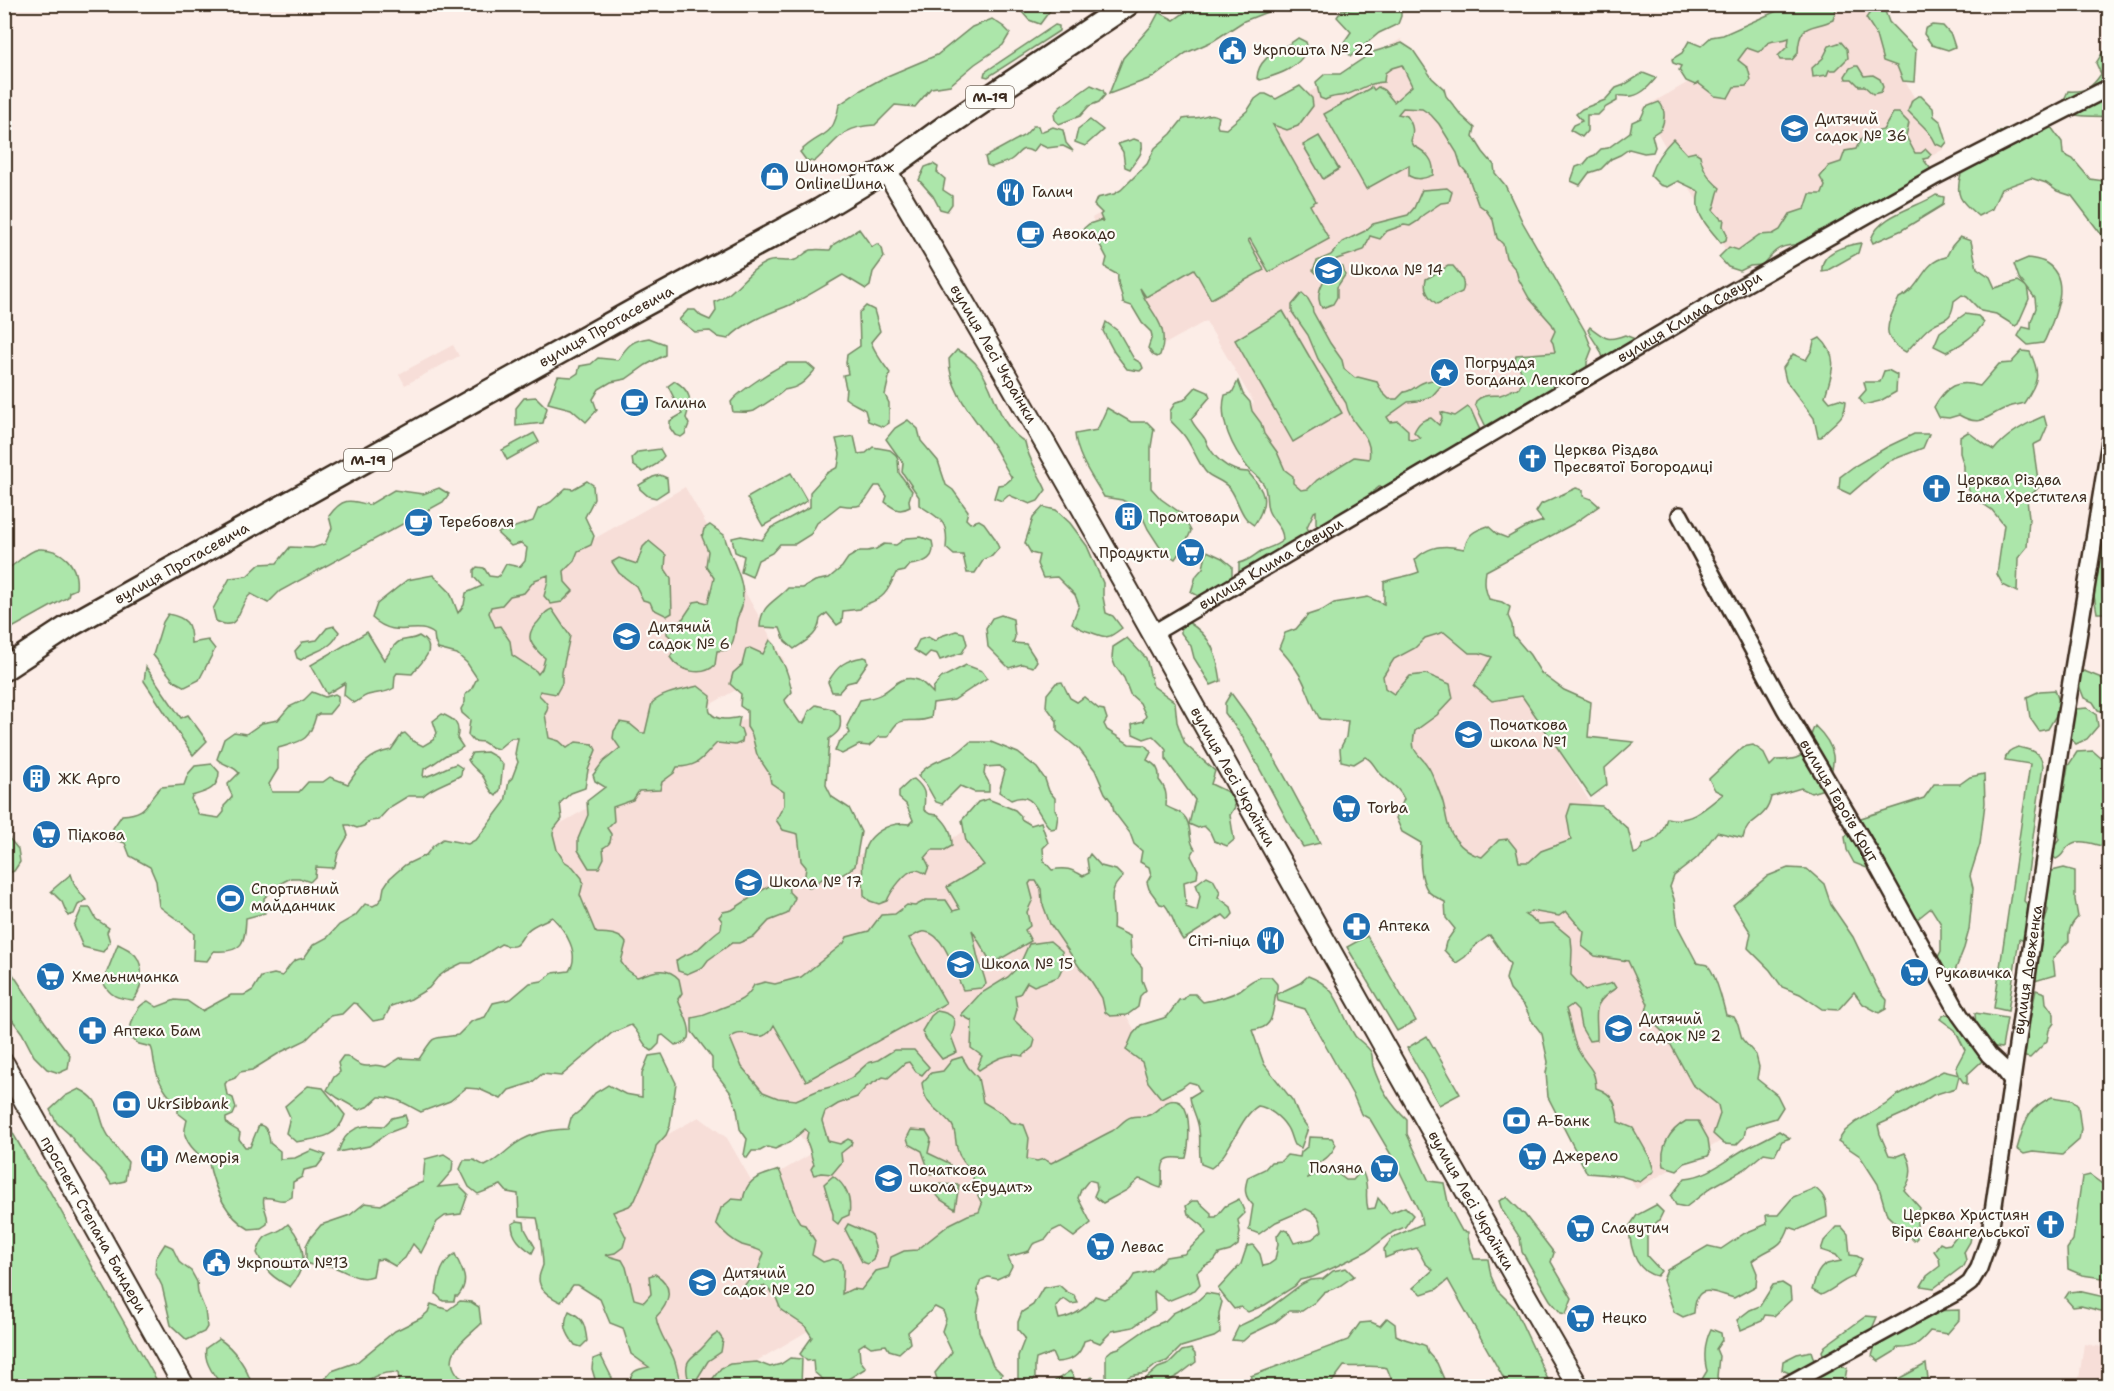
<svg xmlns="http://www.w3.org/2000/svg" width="2114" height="1391" font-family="'Shantell Sans',sans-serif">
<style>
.built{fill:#f7ded8}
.green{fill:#ace6aa;stroke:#748864;stroke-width:1.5}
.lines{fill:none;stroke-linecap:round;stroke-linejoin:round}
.minor-casing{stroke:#3b2a1e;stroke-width:20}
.major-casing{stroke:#3b2a1e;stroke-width:24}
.highway-casing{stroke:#3b2a1e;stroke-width:27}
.minor{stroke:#fdfcf7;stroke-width:15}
.major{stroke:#fdfcf7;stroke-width:20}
.highway{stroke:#fdfcf7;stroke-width:22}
.labels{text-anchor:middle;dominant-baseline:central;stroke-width:4.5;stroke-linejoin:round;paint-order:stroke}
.shield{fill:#fdfcf7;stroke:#75695f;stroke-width:1.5}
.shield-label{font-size:14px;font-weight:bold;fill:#3b2a1e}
.poi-label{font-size:15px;fill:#3b2a1e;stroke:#fdfcf7;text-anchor:start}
.street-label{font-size:15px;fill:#3b2a1e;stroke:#fdfcf7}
</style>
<rect width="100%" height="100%" fill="#fcede7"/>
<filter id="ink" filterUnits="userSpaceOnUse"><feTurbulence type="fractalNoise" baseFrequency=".0167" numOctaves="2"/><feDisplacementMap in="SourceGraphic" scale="12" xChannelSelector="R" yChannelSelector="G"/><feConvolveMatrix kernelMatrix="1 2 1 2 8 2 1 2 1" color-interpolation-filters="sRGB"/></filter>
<g filter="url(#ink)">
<g class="built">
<polygon points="1824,5 1861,5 1944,149 1736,268 1643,108"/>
<polygon points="1401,39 1587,358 1297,527 1232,416 1254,403 1206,321 1165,344 1092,218"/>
<polygon points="453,345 459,356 405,385 399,374"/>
<polygon points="685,487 785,662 569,785 469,610"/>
<polygon points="1468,598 1610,836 1482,895 1349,666"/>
<polygon points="754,714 840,866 901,830 916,859 1007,807 1178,1106 833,1316 756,1186 811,1154 792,1122 769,1135 709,1029 633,1000 540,835"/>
<polygon points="1599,866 1746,1127 1636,1189 1490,928"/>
<polygon points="699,1117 727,1138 830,1318 714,1386 653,1386 548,1201"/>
<polygon points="2084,1344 2109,1348 2109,1386 2078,1386"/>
</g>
<g class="green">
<polygon points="1025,5 1025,4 1054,5 1040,24 1029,20 1021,11"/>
<polygon points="1195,5 1285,5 1244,21 1213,41 1186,53 1154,77 1109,94 1123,58 1152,25 1159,12 1174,20"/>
<polygon points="1372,5 1401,5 1401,16 1398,24 1379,33 1351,56 1345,50 1344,42 1351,32 1337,17 1342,10 1360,7 1366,9"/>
<path d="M1790,5H1842L1836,9L1833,20C1811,30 1799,21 1798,53L1792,60H1780L1778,56L1788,46L1789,38C1778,43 1769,37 1762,50L1758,52L1747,48L1738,60L1748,68L1751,80L1746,86L1734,87L1728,98L1715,96L1698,83L1695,85L1686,81L1679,70L1681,66L1673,63L1672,59L1682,53L1689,41L1701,46L1711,37L1723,35Z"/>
<polygon points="1874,7 1885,11 1889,22 1916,50 1914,82 1903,81 1897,66 1883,61 1875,32 1866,18"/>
<path d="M992,19L1004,27L1010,33L1003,45L975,64L950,85L931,88L915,107L895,105L875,125C839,127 839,140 814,162L806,160L800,152C821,130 833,141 839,105L861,90L885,77L937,55L972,27Z"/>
<polygon points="1055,25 1059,26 1059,31 988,77 984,76 985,72"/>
<polygon points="1932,25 1943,26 1951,35 1955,47 1948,50 1932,45 1924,34 1925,29"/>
<path d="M1298,38L1306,42L1308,49C1297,69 1281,74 1260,80L1257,78C1258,55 1283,50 1298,38Z"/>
<polygon points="1841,42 1847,49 1848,58 1836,70 1829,70 1827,75 1813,77 1812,68 1823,58 1829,46"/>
<path d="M1402,43L1413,50L1432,78L1444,89L1446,96L1461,115L1475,128L1473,136L1483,152L1494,165L1495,173L1505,185L1523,223L1585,331L1592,349L1587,362V373L1488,431L1475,404L1476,401C1483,394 1490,396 1500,395C1507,393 1511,389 1519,388C1525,377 1522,370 1515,361L1516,355L1555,352L1553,343L1551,340L1555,331L1552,324L1529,298L1518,278L1516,270L1506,258L1503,244L1497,238L1493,220L1486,210L1478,204L1467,173L1461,166L1457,153L1439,124L1431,115L1422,109L1403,108L1398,114L1407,116C1413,125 1414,131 1411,141L1414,146C1426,152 1435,160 1433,175C1425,178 1418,181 1409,176V165L1366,189L1324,114L1372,87L1374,90L1378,87L1384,90L1394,102L1412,86L1402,65L1392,68L1385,73L1384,82C1369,82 1359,91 1345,95C1337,97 1332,96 1325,100L1320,98L1316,82L1325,74H1340L1373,52Z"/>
<path d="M2109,49V117C2094,115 2081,118 2066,113L2063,102L2068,91C2085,92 2092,88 2101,74L2096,63L2103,52Z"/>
<polygon points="1855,66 1858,66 1864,76 1873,75 1880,79 1883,87 1881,92 1873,94 1864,86 1859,86 1852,79 1846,79 1845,76 1850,68"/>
<path d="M1643,73L1656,78C1650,85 1643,94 1632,96C1627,97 1622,95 1617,96V101L1606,107L1598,115H1587V131L1582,137L1570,130L1573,125L1582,121L1576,114L1582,109L1605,100L1616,88L1624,85Z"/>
<polygon points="1091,85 1103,90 1105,95 1099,102 1089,106 1080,116 1059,124 1055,120 1054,114 1060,107"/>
<path d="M1300,86L1312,98L1313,106L1298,126L1287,130L1273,125L1316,201L1310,205L1329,239L1269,272L1250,239L1248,240L1264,270L1211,299L1194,269L1146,297L1140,288C1148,313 1172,324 1160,355L1157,357L1153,355L1148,348L1152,336L1151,332L1142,323L1132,306L1123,303C1123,292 1116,286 1118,275L1107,269L1105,266L1107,258C1100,245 1098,237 1083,233V229L1089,224L1101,220L1103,222L1100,215L1102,213L1094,205L1097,198L1114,194L1121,190L1147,164L1155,148L1171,134L1183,119C1187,118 1190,118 1194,118C1204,118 1209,111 1219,117L1217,125L1218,128L1226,129L1248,110L1255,99L1262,94H1266L1276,99Z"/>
<path d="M1918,96H1921L1933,108L1934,116L1941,122L1947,142L1943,147L1936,144C1930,130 1918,122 1908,111L1912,100Z"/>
<path d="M1659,102C1666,109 1665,120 1661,129L1652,135L1655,147L1653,152L1644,153L1629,149L1620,155L1611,159L1601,169L1589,173L1580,185L1571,181L1576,167L1584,164L1590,157L1595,155L1601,149L1608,148L1630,132L1632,122L1641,118L1646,107Z"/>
<path d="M1893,113H1899L1909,123L1906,136L1915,153H1921L1926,149L1931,154L1928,158L1923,159L1930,168L1927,176L1913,178L1911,183L1839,225L1816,232L1804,244C1781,245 1777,247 1762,265L1750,266L1740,271L1728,267L1719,257L1729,247L1738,250L1759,235L1773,234L1780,230L1790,214L1805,209L1810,194H1822L1825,186L1820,177L1829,166L1841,162L1845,151L1856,149C1862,134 1868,133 1883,130Z"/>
<polygon points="1090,120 1103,130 1085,146 1075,142 1078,129"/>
<path d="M1033,126H1038L1040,132L1053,127L1063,130L1066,143L1073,151L1063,146L1047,148L1039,144L1033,152C1021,145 1020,153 1012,159C1007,163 998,164 992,167L987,165L985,157L1025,135Z"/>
<path d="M2051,127L2062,142L2063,154L2073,159L2090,179L2104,181L2109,176V252L2101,234L2072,196L2057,191L2046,183L2031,178L2001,189L1992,209L1978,216C1962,202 1954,197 1961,174L1988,159L1998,132L2007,129L2013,136H2025Z"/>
<polygon points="1319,136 1339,169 1323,179 1303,145"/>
<path d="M1134,139L1142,142C1144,154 1136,159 1130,169L1125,167L1123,152L1118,144Z"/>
<path d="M1673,139L1687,154L1695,152L1700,155C1702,168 1710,180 1720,188C1716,196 1717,202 1713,210L1721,219H1724L1723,226L1727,234L1726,240L1721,243C1708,226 1693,215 1699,192L1697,190L1678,181L1667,187L1660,185L1650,175C1655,160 1662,150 1673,139Z"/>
<polygon points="933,164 938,167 937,172 945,179 943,190 952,196 952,204 947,211 940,209 933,196 919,180 925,167"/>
<polygon points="1447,188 1452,192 1449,202 1441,203 1423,215 1418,221 1410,226 1404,225 1387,231 1380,239 1370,236 1364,250 1337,259 1316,273 1313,270 1317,261 1331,255 1342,242 1365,231 1373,224 1408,215 1414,208 1422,190"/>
<path d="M1936,195L1944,197L1943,205L1902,230L1873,243L1871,239C1880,214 1917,208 1936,195Z"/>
<path d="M859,229L872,247L877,244L882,248L884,257L873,272L870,286L866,289L843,275C825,285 804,299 785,307C764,315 744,323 728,339L718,337L710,331L695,332L679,320L688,310H695L701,316L710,320L716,311L715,302C737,293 746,271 767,262C776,258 787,263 795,260C801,258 805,252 811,250C817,249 824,250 830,250L834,244Z"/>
<path d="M1960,237L1971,241L1977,268L1990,277L1995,288L2018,281L2027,287L2029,299L2018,324L2015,326L1996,314L1981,311L1967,297L1962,295L1954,301C1951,324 1944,316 1930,327C1921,334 1914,344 1906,352C1878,338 1888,322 1899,298C1924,287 1920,263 1946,257L1952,246Z"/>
<path d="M1861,243L1858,253L1828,270L1822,271C1820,252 1846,245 1861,243Z"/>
<path d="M2028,258C2033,259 2042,260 2046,263C2073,280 2054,318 2045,340L2043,343L2028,345L2018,336L2023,327L2031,329V322L2036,308L2035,298L2019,278L2014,264Z"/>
<path d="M1337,265L1343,267L1345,275L1337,287V297L1333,304L1322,308C1313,293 1325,279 1332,267Z"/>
<path d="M1448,266H1453C1459,273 1467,283 1462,292L1437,304C1429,298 1423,290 1426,279Z"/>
<path d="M1302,293L1308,299L1312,306L1313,312L1330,343L1342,360L1344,369L1355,378L1358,377L1377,382L1382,392L1389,399H1397L1404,392C1412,391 1415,386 1422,383C1431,379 1439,381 1445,373L1447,379L1432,396L1418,401L1408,402L1387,417L1390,422L1398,421L1408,430V438L1411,440L1420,438L1414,432C1418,424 1421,420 1431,418L1439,425L1442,418L1441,412L1455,416L1468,407L1471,410L1483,437L1470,447L1465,440H1461L1460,444L1385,493L1383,487H1379L1364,499L1366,509L1320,528L1316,524V511L1314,512L1307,527L1310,534L1248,575L1239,571V563C1249,561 1253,556 1261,551C1269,547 1275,547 1283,540C1283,527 1274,523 1269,512C1265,504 1268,494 1264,485C1260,478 1254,474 1248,468C1233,449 1218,420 1225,395L1232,393L1238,381L1243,394L1250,402L1252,411L1261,423L1264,434L1277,452L1285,470L1293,476V483L1301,490L1308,489L1317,480L1354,457L1369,459C1374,434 1350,427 1346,403L1318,359L1308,335L1292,312V305Z"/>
<path d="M866,306L874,310L880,331L871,342C876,355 882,362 890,373L885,395L889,403V423L883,427L868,421L865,410C858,405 852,404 845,398L846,388L843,375L848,374L846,363L847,355L860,346L859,313Z"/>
<polygon points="1283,311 1342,413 1293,442 1235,340"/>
<path d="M1965,314L1978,316L1984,322C1978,334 1958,347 1946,352L1934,346L1940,332Z"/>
<polygon points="1106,322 1118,331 1134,359 1141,363 1143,368 1140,371 1127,369 1114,352 1103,331"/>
<path d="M1590,327C1605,338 1607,342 1625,335L1635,339L1630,352L1604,363C1602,347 1594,344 1588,330Z"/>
<path d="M649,338L665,344V355L646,365L626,379L611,382L599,389L593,399L597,410L586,422L571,409L548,403L558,376L572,377L578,373L580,366L591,364L598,358L618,360C627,346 632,340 649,338Z"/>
<path d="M1820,338C1840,356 1832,374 1825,396L1830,402L1839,399L1846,401C1845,421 1832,422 1821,437H1818L1814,418L1786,381L1783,368L1793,354L1806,360L1812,350L1814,341Z"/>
<path d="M957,350C997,366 989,421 1025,442C1028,459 1039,474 1046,490L1038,501L1030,504L1009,495L1002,501L994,498L998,485L1005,484L1012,478C1005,468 1000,456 993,445C976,419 949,392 949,359Z"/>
<path d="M2022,351L2030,352C2041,375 2038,382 2024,403C2019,405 2014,405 2009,407C1987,414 1983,429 1959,415L1949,418L1939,417L1934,407C1946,386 1957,379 1980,386L1999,364L2011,363Z"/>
<path d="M788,363H807L815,370C805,381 800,388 784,390C781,394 759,408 754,411C749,413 739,412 733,412L731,402C738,392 776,367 788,363Z"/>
<polygon points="1888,370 1897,375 1896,392 1880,401 1864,405 1859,398 1866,390 1864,382 1880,382 1884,371"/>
<path d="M675,381C692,392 692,400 686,418L689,424L685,434L681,437L675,435L670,428V421L682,414L668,386Z"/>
<path d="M1196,387L1208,392L1210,397L1191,419C1194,427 1201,432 1205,439C1212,456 1227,472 1248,472C1265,491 1270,501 1254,525C1241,518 1239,502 1231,490C1223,479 1211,479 1205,471C1196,459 1192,445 1183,434C1179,429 1174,425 1170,420V411L1176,402L1184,400Z"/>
<polygon points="536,397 547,408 543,423 516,426 516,408 524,398"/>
<path d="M1107,408L1131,422H1147L1154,429L1151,447V488L1161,499L1182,514L1191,531L1185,545L1175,559L1161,549L1148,529L1139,509L1122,500L1104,497C1093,478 1077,457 1075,434L1097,430Z"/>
<path d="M2044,416L2047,427L2041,441L2033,445L2039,487L2027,499L2029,518L2027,547L2018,558L2017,592L2003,585L1997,574L2004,525L1992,510L1973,497L1964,480V466L1960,453V437L1968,432C1977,438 1984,445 1994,450C2007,434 2025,424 2044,416Z"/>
<path d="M908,420L918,429L921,441L938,461L946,485L953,490L968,511L966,519L970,523L979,520L984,523L994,537L999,548L992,556L984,559L975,573H967L963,555H954L946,548C949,520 940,519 919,505V497L902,472L903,463L886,439L895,428Z"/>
<polygon points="534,433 539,442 507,460 502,450"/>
<polygon points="1914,434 1929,434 1923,448 1887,462 1850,494 1839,489 1840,477 1853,467 1887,447"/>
<path d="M854,436L858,454L866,453L873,447L890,450L896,455L898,460L899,473L912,491L909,500L910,507C899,513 894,509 885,502L887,496L880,486H875C862,505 864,509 840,505L817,523L811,534L795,544H780L772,553L758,560L752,577L741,572L744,556L735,552L732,538L741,536L762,540L771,528L810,507V492L827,473L838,467L840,454L836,439Z"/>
<polygon points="660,449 664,456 657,464 643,472 633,465 632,458 638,452"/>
<polygon points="791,473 807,501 763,526 747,498"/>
<polygon points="660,475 667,478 668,490 656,498 648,496 640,489 639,485 653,477"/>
<polygon points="2109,475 2110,608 2107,613 2097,613 2093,590 2098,572 2099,548"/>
<path d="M587,481L593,485L594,499L585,517L594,536L591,545L578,551L574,561L564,571L565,582L573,591L562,602L551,604L544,596L548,581V575L535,580L524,593L510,596L502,605L491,607L489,613L495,627L500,626L510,641L512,655L536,671L538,674L542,669L545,658C531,646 523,636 538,622C543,616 545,611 552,609L570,636L562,672V683L556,694L540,691L539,695C546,702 551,705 545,714L549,738L559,741L567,748L576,742L593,744L596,750L588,770L585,788L571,793L560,803L562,819L554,829L553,834L557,850L564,861L573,867L582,878L583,883L580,895L595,931L597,933C608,934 620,933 626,943L621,962L626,969L637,977C652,972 666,965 679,979L682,993L678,999C682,1013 692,1025 689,1038L684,1043L675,1045L663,1035L660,1036L659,1044L652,1051C642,1046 640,1032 631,1025L612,1033L561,1076L542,1074L531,1083L509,1090L501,1099L479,1089L466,1088L450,1101L421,1112C407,1105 395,1096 379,1097L369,1106L359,1110L338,1098L327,1090L334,1077L340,1072L338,1063L343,1056H347C369,1074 367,1061 386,1067L400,1058L419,1059C437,1032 429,1040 458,1035L472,1021L485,1017L493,1003L511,999L530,983L542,981L553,973L569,971C581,954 565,930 552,917C545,921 532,925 527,931C518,941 519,951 501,944L471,963H462L446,971L437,978L429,988L411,999L391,1006L384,1019L373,1021L357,1004L353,1003L342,1014L330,1016L306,1040L281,1052L252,1070L240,1072L235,1078L227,1081L225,1084L227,1095L233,1098L236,1108L233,1115L226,1118C225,1128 235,1126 240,1133L239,1139L245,1147H250L259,1125C268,1126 269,1136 270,1143L280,1151V1159L295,1158L312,1150L326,1155L317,1167L304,1170L302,1177L293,1182L292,1197C281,1205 275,1196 264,1198C261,1208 270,1214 267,1224L261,1228L249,1229C224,1215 213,1185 208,1159C199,1157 188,1145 185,1135C184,1130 186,1124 187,1120L178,1113V1102C167,1099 157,1078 155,1066C153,1060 154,1053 151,1047L139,1044L130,1038C129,1025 136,1005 148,1001L157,1007L175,1000L187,1001L202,1011L231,995H244L248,993L253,990L261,977L274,974L282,976C290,967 290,960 304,958L313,945L328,937L339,925L355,916L365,904L373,906L377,904L382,898L384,887L390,878L405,865L426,855L433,846L443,839L468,844L477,839L505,802L509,781L512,778L518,762L515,754L518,738H511L498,749L491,747L483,742L473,741L468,735L470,720L462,713L461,709L465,702V695L471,690L477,678L467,663L457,654L438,649L435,642L434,634C416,620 398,641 372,618L377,604L407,580L433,575L450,592L458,613L464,605L466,593L482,586L474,577V570L477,567L484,568L489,576L497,577L500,575L506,564L520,567L525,561L527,548L521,543L511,546L498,534L500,532L533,521L538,509L551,502L566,488L573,489Z"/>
<path d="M439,488L449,494L443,502L280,591L268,603L251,594C237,604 242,634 216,621L213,609L230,578L247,576L260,564L277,563L290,547L313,548L325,544L332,528L329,516C342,498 349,499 369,505L394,490L423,494Z"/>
<path d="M1576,488L1583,490V496L1591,499L1599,506L1573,524L1486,571C1484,583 1485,589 1489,599L1502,602L1510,607L1508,616L1512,625L1513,635L1530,655L1541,673L1564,690L1591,702L1588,737L1634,742L1605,768L1607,785L1591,797L1522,696L1492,701L1474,686L1492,657L1480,653H1469L1444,632L1425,638L1415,648L1394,659L1383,676L1385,688L1394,694L1410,676L1426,674L1450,684L1453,698L1437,715L1415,731C1409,755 1420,752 1429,768C1434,777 1438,789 1442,799C1447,814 1445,825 1455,839C1462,848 1472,855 1482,857L1499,840L1508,839L1516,849L1519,862H1529L1541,851L1571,840L1567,816L1571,804L1602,806L1628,829L1634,854L1639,852L1644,844C1660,840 1662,833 1667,818C1690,824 1706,808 1723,794L1715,790L1709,779L1743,747L1753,745L1763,752L1770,766L1776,760C1790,760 1804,760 1809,744C1811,737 1811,732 1815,726C1837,747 1838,763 1824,789L1811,793L1801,788L1771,797C1766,822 1747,817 1743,838L1717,832L1697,858L1674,876L1670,887L1674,899L1678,927L1697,963C1700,964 1704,964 1707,965C1716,972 1723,1004 1726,1015L1734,1017L1738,1024L1742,1039L1756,1055L1759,1067L1757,1079L1777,1095L1783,1107L1776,1118L1746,1127L1744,1137L1736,1145L1724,1144L1713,1134L1720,1114L1718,1105L1692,1084L1665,1034L1645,1015L1648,1004L1628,961L1595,956L1582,946L1584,932L1566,911L1559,916L1531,911L1525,915L1539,924L1553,923L1571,938L1572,950L1571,975L1585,990L1613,983L1616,988C1589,1005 1598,1012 1597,1040L1589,1041L1581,1027L1578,1011L1572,1005L1566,1009C1571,1022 1571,1038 1578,1050C1587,1068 1595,1066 1596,1088C1614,1094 1617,1105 1618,1122L1633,1128L1650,1158L1654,1171L1640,1182L1621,1176L1587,1173L1548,1097L1546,1073L1548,1062L1542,1034L1532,1021L1525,1007L1510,990L1506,979L1510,964L1490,935L1477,944L1465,957L1456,963L1444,950L1446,942L1455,929L1446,918L1445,902C1440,899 1432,896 1428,891C1419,878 1420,857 1421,843L1402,832L1396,818L1404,799C1398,785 1387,782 1378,771C1373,765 1372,760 1365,757L1354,764L1341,761L1340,749L1346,737L1348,721L1320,719C1313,708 1311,699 1306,688C1300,672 1290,660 1279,648L1285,633L1296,629L1308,615L1323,610L1334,603L1368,597L1384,604V582C1395,577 1407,577 1419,572L1415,560C1428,545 1445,544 1464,549C1468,534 1473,531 1488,526L1497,534L1507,538L1528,526L1543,521L1536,512L1541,504Z"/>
<path d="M1043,507L1056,510L1070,523L1087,546L1103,583V597L1106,613L1113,616L1122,628C1107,640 1107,638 1090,632C1082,630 1078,628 1072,623L1079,605L1075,595L1057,577L1043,578L1037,564L1039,555L1031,553L1025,543L1033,518Z"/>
<path d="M710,525L724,535C730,558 747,581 742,606C741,611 738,615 737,619C734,631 736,640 728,650L717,651L715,665C703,677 679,672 670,657L678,644L667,634V630L678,626L694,602L700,601L708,603L714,578L706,566L708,551L702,537L704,529Z"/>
<path d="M921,537L932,541C937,558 925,563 910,565L905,571L896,573C891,582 890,590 881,597C874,603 866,602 860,609L843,611L842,622L837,625L827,613L820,619C818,636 807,640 794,649L785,641L780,628L760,627C761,604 774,603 788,588H803L815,581L829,578L842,567L848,558L860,551H868L876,549L884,544L896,545L906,538Z"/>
<polygon points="649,541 666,555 665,569 671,578 672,613 667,616 653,609 650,602 643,600 636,586 619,573 612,562 619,558 637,564 643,547"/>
<path d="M39,549C62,548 79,565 76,589L69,592L68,597L5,632V570C18,564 25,552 39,549Z"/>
<polygon points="1207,551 1222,558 1232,566 1232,580 1204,599 1191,592 1196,576 1203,568"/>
<path d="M168,614C187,618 191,623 191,643L208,640L215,649L199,680L185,687L174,681L153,655L163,622Z"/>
<polygon points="1001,615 1013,619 1015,637 1013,643 1026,644 1037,661 1033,667 1022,664 1009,668 988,647 986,628 992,618"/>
<path d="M1188,622C1212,637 1217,654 1221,681L1211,685L1194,658L1191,646L1181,633V624Z"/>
<path d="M334,626L339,632C331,651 316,649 301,660L297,658L295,651L303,642L317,640L327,628Z"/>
<polygon points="956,631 964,633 967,644 962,653 940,660 937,654 930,652 925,657 914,650 919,640 928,637 935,641 941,636"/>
<path d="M367,632L384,660C389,655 392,645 400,641C406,639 412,640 419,636C440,648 422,661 412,674L397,673L395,676L394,688C385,694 378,692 368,695C363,696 359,701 354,703L344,695L345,683L327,694L311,665Z"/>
<polygon points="1127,638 1146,658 1153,686 1175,702 1177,722 1185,744 1215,771 1211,784 1232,794 1235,807 1230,815 1234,840 1227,846 1214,841 1210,832 1204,826 1198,828 1189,824 1195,800 1166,760 1166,750 1162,745 1153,736 1144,739 1133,734 1132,724 1143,721 1146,716 1140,703 1130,694 1124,678 1115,666 1112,658 1113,647"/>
<path d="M770,640L775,645C776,653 779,656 783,663C788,672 790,682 792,692L785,700L786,703L800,723H804L809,711L816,705L832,709L840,716C842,729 839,732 829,739L826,785L832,797L849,808L861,832L855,866L836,879H822L810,888L804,883L806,867L801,861L798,834L783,830L776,820L784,805V792L771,783L769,773L757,755L752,735L747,727V711L740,706L741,694L730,684L733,673L742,665L746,649L750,648L763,654Z"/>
<path d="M864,657L867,658L868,662L855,681L847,683L839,692H832L828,682C838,665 845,660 864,657Z"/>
<path d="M966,665L982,671L987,678L954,700L933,703L931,718C909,726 901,710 888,737H879L869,746L859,745L842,754L835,751L838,743L850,733L847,726L860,700C868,698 876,698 883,693C894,686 902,674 918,680C923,682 929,689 933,693V688L941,678Z"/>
<polygon points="146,667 181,718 188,715 207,741 193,755 144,681"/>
<polygon points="2084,671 2109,681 2108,713 2098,710 2093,702 2084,698 2080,688 2073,682 2073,675"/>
<path d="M1062,682L1070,698L1077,702L1084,697L1099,709L1104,710L1107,719L1104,724L1107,730L1129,744L1145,745L1151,752L1147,760C1156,765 1160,769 1159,780C1166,788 1167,795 1166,806C1172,810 1180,811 1184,816C1193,825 1187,840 1195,849L1191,856L1198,870L1197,878L1184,882L1186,907L1197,911L1200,896L1196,884L1207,876L1213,879L1220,892L1218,897L1231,907L1233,914L1228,920L1223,915L1183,940C1174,928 1174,916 1165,905L1160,904L1149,889L1147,882L1151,875L1149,867L1140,862L1142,851L1134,844L1130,833L1114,812L1112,802L1105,793L1095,770L1079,749L1057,731V721L1046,706L1047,694L1056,683Z"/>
<path d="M698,686L711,696C711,700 708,708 710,712C716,722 731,719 740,717L738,727L741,729L743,735L742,742L735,745L717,743C702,757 700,767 677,767L674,773L662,782L660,790L639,791L633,800L613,807L614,821L607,828L611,834C611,842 610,844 603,848L604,858L599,868H589L578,850V839L588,815L587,801L605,787L595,781L593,775L603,762L620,748L613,738L614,731L620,722L630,724L641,733H645L652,703C663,692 683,690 698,686Z"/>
<polygon points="2055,690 2061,707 2048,729 2039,731 2030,718 2027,697 2040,691"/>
<path d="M312,692L325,697L335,694L338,696V703L329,714H319L316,716C309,742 302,741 278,748V769L269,784L272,792H299L308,782H323L330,777L348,784C359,767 369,754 391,750L402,734L405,733L413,741L423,746L433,740L437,733L433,721L442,714C454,719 461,724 457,738L463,747C456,753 452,752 446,755C438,760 433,765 424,769L423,777C433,776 445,767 456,764L462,768L461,775C450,782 431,787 423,796H408L390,807L378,820L370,821L364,826L357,828L349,825H345L348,836L338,853L335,866L332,868L316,867L315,877L310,882L299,878H291L283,882L264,898L265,913L246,918C245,943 243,953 214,951L207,961L193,960L194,934C184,922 172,917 159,906L156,881L150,867L130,856L125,843L110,838L113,828L122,815C149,814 145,802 161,787L184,785L188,774L195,766L212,764L219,772C219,789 206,792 192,796L191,799L199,815L219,818L224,812V806C239,791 229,799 228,784L239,773C233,765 224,766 217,759L224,739L234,732L246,734L262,723L278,720L289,707L304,700Z"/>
<path d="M1231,693C1266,739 1294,792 1320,843L1303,847L1293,831L1242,736L1225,713V703Z"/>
<polygon points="2087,708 2096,714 2098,726 2087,739 2076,744 2070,738 2075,709"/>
<path d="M970,742H991L1018,753L1037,768L1045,779L1049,791L1055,798V809L1058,815L1056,828L1051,829C1036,816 1036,789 1011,800L999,792L1005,771L1000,766L985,767L984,774L989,783V792H974L960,786L942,804L936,802L927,786L918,776C926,765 938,761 951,756C958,754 964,747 970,742Z"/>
<path d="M2018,747C2031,750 2041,751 2043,766L2024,901L2030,907L2019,1008H2015L2025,941L2019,939L2008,1011L1994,1008L2030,764L2005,760C2007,751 2010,750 2018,747Z"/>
<path d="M2093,751L2109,765C2108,780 2099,801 2109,813V848C2099,846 2079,837 2070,845C2063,850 2064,856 2056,859L2049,853L2059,840L2058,825L2068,766L2077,752Z"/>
<path d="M487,752L496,757L503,765L500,790L496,796C488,790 487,782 482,775C477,770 471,766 468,760L472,753Z"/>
<polygon points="1984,774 1985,803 1980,844 1970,876 1973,888 1969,930 1964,948 1955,971 1955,977 1944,978 1937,959 1941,951 1941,924 1931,908 1916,920 1872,870 1854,863 1847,850 1845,837 1861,818 1924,798 1934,784 1960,784 1970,777"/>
<path d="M914,779C927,790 925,795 924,810L930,814L938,815C948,825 952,831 952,846L945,850H932L925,858L929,866L926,874C922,872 920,870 916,870C906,869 890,893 887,901L879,904L870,901L864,896C864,883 861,869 863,857C865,835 889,821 909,824L913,820L906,804L899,798V791L911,780Z"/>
<path d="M988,799L1015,810L1021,816V819L1031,825L1041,822L1048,843L1043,848L1044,861L1052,870C1065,867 1072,869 1083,876L1089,873L1087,859L1090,854L1101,866L1116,870L1123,877C1104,892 1116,908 1113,928L1130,936L1131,954L1142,967V980L1146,990L1140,996L1138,1007L1127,1015L1110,1016L1105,1012L1102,998L1088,976L1080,968L1050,924L1042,902L1041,889L1036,881H1031L1029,884L1033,899L1027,912L1030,926L1025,930L1031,941L992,964L972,930C974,938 975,945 977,954C979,965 984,973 986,984L981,988L963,990C955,974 946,935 926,932C919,930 915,937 909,938L946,1003L806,1081L774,1025C761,1050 747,1024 730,1038L742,1067L763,1092L778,1098L796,1100L819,1090L834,1086L851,1078L868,1063L878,1060L894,1050H914L929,1067L922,1075L916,1072L909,1062L905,1063L888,1078L883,1077L866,1087L857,1097L838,1104L825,1112L822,1121L828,1141L840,1144L848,1139L852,1141L851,1145L841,1153L842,1162L832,1174L821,1173L814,1175L811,1169L814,1164C810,1156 811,1147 806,1141L808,1132L805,1129L790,1142L775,1149L767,1147L760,1151H752L747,1158L744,1155L747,1139L740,1129L737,1109L731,1093L712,1068V1058L692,1032V1018C708,1016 710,1012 724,1007C738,1002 747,999 754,985L765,982L775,984L801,977L844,943L847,937L869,931L881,915L895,914L907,905L915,906L926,900H946L953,911L960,909L947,887L984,865L966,842L962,820L978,802Z"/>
<polygon points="5,837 8,837 18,849 20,862 14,871 5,874"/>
<polygon points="1788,868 1807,869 1824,884 1831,905 1853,937 1878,989 1887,1000 1886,1009 1879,1013 1863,1004 1854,992 1838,1010 1822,1009 1800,994 1782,987 1770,970 1748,948 1751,933 1733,905 1768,876"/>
<path d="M2064,868L2075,871V900L2078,917C2071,924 2068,930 2069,941L2053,958L2055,975L2035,981L2043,928L2048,910L2042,896L2044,884L2052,871Z"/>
<polygon points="71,874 75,886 86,900 78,905 74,914 68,916 62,902 51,891"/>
<path d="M788,883L789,892L795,898L787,914L769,921L755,936L739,943H732L708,960L703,967L687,974L678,971L676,961C682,954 691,955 698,949C706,942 712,935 721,929L722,921L719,917L723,912L732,910L772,884Z"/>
<polygon points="82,908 90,908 96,919 109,928 107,932 110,942 103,952 83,947 74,926"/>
<polygon points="1367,936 1416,1021 1397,1031 1347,947"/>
<path d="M1050,941L1062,951L1063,966L1058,977L1034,986L1027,982L1020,994L1015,995L1017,1009L1014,1020L1035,1040L1033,1047L1023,1056C1006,1052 993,1061 979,1070L977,1068L982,1056L971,1048L972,1021L961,1015L980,994L1008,977L1019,966L1029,944Z"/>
<path d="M118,944C125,948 134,951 138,959C144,971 142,991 133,1000C118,998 110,997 103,982Z"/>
<polygon points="4,961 45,1022 70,1055 68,1069 59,1073 47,1069 34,1056 22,1033 5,1010"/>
<path d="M1308,976C1341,988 1338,1010 1355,1036C1359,1041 1368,1046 1371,1052C1373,1056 1372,1062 1373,1066C1380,1088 1391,1105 1407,1120V1134L1429,1181L1444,1183L1449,1207L1462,1231L1468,1232C1467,1241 1472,1250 1474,1259H1488L1491,1276L1497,1290L1514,1307L1551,1386H1508L1448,1280L1437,1289L1422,1294L1413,1288L1433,1270L1425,1263L1417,1248L1397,1253L1385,1258L1384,1249L1393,1237L1422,1224L1420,1213L1393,1158L1370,1119L1361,1114L1354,1097L1305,1009L1278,1001L1277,994L1300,983Z"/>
<path d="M1261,977H1271L1277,984C1278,990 1275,993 1275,999C1272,1015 1273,1029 1252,1030L1264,1064L1293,1101L1298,1114L1308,1128L1301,1148L1294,1145C1291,1139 1290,1131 1286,1126C1281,1118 1268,1107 1258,1106C1239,1117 1232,1153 1211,1168L1201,1164C1198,1152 1201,1141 1199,1130C1198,1117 1191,1109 1190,1097L1200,1091L1196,1084L1189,1082L1181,1088L1161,1098L1148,1082L1142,1062L1126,1050L1133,1034L1141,1025L1167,1017L1179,1000L1184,999L1188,994H1195L1203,1002C1215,1000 1230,996 1240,990C1248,984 1251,980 1261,977Z"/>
<polygon points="2036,990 2045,993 2046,1003 2054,1014 2054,1023 2049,1030 2047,1041 2030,1058 2020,1056 2020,1051 2026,1038"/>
<path d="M937,1011C954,1014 959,1019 951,1036L957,1052L942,1059L926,1039L922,1031L931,1016Z"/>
<path d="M1975,1013L2007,1018L2002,1048C1984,1048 1975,1029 1975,1013Z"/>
<path d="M1950,1014L1963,1023L1982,1061L1967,1075V1084L1963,1082L1959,1076L1956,1088L1933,1095L1907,1112L1878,1125L1880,1134L1889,1155L1897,1156L1905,1153C1914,1166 1912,1178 1904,1190L1920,1208L1917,1219V1238L1914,1241L1887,1215L1878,1184L1860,1156L1838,1141L1845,1131L1856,1122L1885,1105L1896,1096L1943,1071L1959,1075L1956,1067L1965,1050L1955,1030L1940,1019L1944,1015Z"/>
<polygon points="1427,1036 1460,1094 1439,1105 1407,1048"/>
<path d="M662,1054L676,1083L670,1126L666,1135L656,1146L654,1156L635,1200L629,1206L613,1212L626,1237L623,1247L615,1253L605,1255L622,1260L626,1267L634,1299L644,1302L651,1294L649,1276L655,1274C675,1286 670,1303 656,1317C658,1333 668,1344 674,1359C678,1369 677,1379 684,1386H627C633,1371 633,1370 649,1367L631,1354L623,1328L610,1323L600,1299L578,1285H573L561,1302C552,1298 539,1290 539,1279C539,1274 542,1269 543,1265C543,1258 539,1224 537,1218L519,1217L518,1194L507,1192L501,1185L478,1194L469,1187L460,1169L464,1160H474L485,1166C495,1161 501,1156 509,1149C526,1134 546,1130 568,1129L571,1118L582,1109L595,1093L608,1085L625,1094L642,1097V1073L649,1056Z"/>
<path d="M962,1057L968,1067L978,1078L983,1102L1003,1114L1010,1122L1024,1125L1029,1138L1027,1159L1037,1161L1044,1159L1051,1163C1072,1153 1092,1141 1112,1131C1119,1127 1124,1119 1131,1117C1137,1115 1144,1118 1149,1115C1159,1111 1165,1098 1177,1101C1193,1105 1189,1146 1186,1158C1181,1159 1177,1157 1171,1158C1157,1160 1165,1179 1161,1188C1152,1186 1147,1180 1139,1179L1127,1190L1103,1203L1094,1196L1097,1189L1096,1182L1089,1180L1081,1190L1078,1198L1091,1223L1074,1237L1060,1227L1052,1231L1046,1239L1033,1244L1029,1251L1008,1257L1012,1266L1008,1274L997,1279L988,1277L981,1280L977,1290L980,1299L977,1314L979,1331L993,1365L1002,1374L997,1386H936L938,1382L935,1373L952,1352L942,1331L946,1319L943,1311L935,1307L908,1332L910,1343L899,1353L889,1350L886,1345L871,1347L865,1343L859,1347L860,1360L866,1368L837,1386L827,1383L814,1372L813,1360L807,1361L800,1354L812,1337L805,1326L781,1310L775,1295L764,1286L753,1292L741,1290L747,1282L756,1276L764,1253C757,1248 751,1248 742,1245C731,1240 723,1232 716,1223L721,1208L732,1199L743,1200C747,1177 759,1177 779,1170C787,1185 791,1212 801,1224L805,1225L815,1241L812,1255L823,1262L833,1259L841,1261L843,1269L842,1294L852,1289L861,1290L876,1271L888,1268L891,1257L904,1251L917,1250L950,1224L968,1215L979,1212L982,1204L973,1185V1172C966,1165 959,1158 957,1148C955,1141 956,1131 952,1125C939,1108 925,1109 922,1083L931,1073L943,1071L952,1060Z"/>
<path d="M308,1086L323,1088L345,1115C337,1139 318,1138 296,1142L286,1133L290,1117L285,1106Z"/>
<path d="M79,1089C100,1099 97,1108 104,1127C109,1140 119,1151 128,1162L125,1181L111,1184L103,1172L79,1148L69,1134L57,1123L50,1110L65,1096Z"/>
<path d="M2052,1097L2072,1100L2078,1106L2081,1129L2079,1140L2062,1155L2033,1152L2024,1154L2017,1149C2025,1123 2025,1109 2052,1097Z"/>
<path d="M405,1115L407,1121L404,1127L388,1133L369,1146L338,1152C346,1127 361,1124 384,1126L392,1118Z"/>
<polygon points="4,1118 37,1175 45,1183 160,1386 5,1386"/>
<path d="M1686,1121H1698L1708,1139L1710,1153L1708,1156L1685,1163L1677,1170L1664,1166C1659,1147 1670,1130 1686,1121Z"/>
<polygon points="911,1130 926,1131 931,1139 928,1153 949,1163 951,1167 946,1171 930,1174 922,1151 909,1144 907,1138"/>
<path d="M1779,1131L1790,1138L1782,1141L1775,1155L1764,1153L1745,1169L1712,1187L1686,1207L1676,1205L1671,1196L1685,1178C1709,1176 1725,1160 1745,1149C1756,1143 1768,1138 1779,1131Z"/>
<path d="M1309,1137L1332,1138L1336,1145C1330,1157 1324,1161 1311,1166L1308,1178L1330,1168L1346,1180H1353L1359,1173H1363C1370,1188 1364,1194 1368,1209L1375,1208L1378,1198L1390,1213L1405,1207L1413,1215L1405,1227L1393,1232L1369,1250L1337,1266L1313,1277L1300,1280L1295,1286L1265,1305L1248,1312L1241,1307L1234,1309L1218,1289L1241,1264L1247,1246L1253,1245L1260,1254L1263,1266L1268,1265L1275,1260L1278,1244L1277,1236L1282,1229L1288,1231L1294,1243L1312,1239L1322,1231C1320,1218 1318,1214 1306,1209L1276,1222L1259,1234L1249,1230L1253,1205C1244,1196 1244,1189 1248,1177L1265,1169L1271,1162L1281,1161L1287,1155L1300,1157L1301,1152L1308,1146Z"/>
<path d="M444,1154L453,1160L452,1171L438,1187L459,1185L468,1194L461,1214L445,1216L437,1222L421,1253L413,1244L405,1258L395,1266L383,1259L376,1260L373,1276C355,1282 347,1270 330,1266C320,1263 319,1269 306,1263V1246L310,1238L321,1225L350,1215L365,1203L381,1205L408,1188L423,1182L425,1159Z"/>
<polygon points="2090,1175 2109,1189 2109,1279 2082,1275 2068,1269 2067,1249 2073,1240 2082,1177"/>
<path d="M833,1176C846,1185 852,1199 849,1215L842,1218L838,1224L833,1220V1214L824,1184Z"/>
<polygon points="935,1184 959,1185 955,1209 941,1200 930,1187"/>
<path d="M1815,1188C1826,1196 1827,1204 1827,1217L1798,1230L1789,1227C1781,1251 1770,1246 1752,1261L1757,1273L1756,1286L1734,1298C1712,1292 1696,1281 1694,1313L1683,1317L1674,1312L1663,1280L1667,1270L1708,1246L1721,1249L1745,1233L1767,1224L1766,1215H1778L1793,1197Z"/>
<polygon points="1507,1197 1525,1215 1554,1253 1551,1262 1572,1298 1566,1314 1561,1313 1550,1300 1522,1252 1520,1238 1502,1210 1499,1201"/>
<path d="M1239,1199L1245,1213L1238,1220L1240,1232L1238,1245L1230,1251L1219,1254L1214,1261L1204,1266L1197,1272L1200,1284L1195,1290L1168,1301L1154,1291L1155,1311L1133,1327L1112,1331L1100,1343L1090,1339L1084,1341C1080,1357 1071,1361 1056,1362L1052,1353L1036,1359L1035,1366V1378L1030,1384L1024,1383L1018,1379V1356L1025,1338L1018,1330V1322L1022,1312L1033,1305L1043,1288L1059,1285L1067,1292L1074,1295L1078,1303L1071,1304L1064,1299L1060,1301L1056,1307L1059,1319C1075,1316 1086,1309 1095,1296L1104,1299C1115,1294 1129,1286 1134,1275L1151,1271L1166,1257L1184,1254L1206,1233L1203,1226L1188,1214L1186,1206L1192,1201H1198L1211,1213V1217H1216L1225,1206Z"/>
<path d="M1656,1205L1663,1212L1659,1220L1647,1232V1256L1661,1271L1657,1276C1635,1272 1630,1246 1629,1227L1637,1215Z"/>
<path d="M517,1221L524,1222L525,1229L535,1247L532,1253C521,1245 512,1238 512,1224Z"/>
<path d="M288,1224C306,1244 309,1265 290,1287C272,1277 266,1272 257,1253C266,1226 272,1240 288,1224Z"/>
<polygon points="848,1224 871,1234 876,1250 873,1260 868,1264 862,1262 845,1229"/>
<path d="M1837,1227H1842L1848,1234L1850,1255L1857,1256L1862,1259L1853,1277C1841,1281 1833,1290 1821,1295L1812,1290C1815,1279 1818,1265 1831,1263C1835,1262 1838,1262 1841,1261L1836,1255L1821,1250L1824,1241Z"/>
<polygon points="1966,1228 1972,1232 1970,1242 1964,1252 1966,1260 1963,1266 1934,1288 1921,1286 1927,1276 1940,1266 1939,1258 1934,1251 1940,1243 1944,1245 1950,1244 1957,1235"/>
<polygon points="165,1244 172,1247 180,1263 191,1271 197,1282 198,1293 205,1310 207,1327 204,1332 187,1340 171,1325 162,1286 155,1272 156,1258"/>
<path d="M455,1254C462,1271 471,1280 458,1296H455L454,1301H443L436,1294C439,1277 440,1264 455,1254Z"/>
<polygon points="1346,1268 1354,1276 1338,1287 1324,1292 1315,1302 1302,1311 1289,1311 1274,1323 1251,1334 1243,1341 1232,1340 1239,1326 1258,1317 1302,1284 1310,1280 1323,1279 1333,1271"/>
<polygon points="1782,1283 1790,1288 1791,1300 1774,1316 1765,1315 1762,1321 1741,1330 1737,1320 1750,1310 1760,1306 1773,1285"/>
<polygon points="2078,1291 2109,1298 2109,1313 2081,1306 2073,1307 2065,1298 2069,1292"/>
<polygon points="1206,1293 1218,1295 1222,1302 1219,1313 1220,1333 1214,1337 1181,1347 1167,1361 1156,1365 1146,1373 1130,1376 1117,1386 1108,1385 1106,1376 1106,1355 1112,1350 1119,1348 1148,1328 1165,1321 1173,1313 1196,1302"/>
<path d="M460,1301L471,1302L479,1307L481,1324C468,1337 439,1354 459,1376C464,1380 470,1381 475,1386H396L399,1380L398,1373C386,1371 370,1376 362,1386H319L332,1371L357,1362L395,1331L421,1318L428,1312L431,1304L448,1310Z"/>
<path d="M1959,1310V1320L1947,1334L1930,1331C1920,1343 1913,1349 1897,1348L1894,1352L1879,1361L1872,1356L1876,1343L1931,1311Z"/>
<path d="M569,1311C584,1318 585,1325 587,1341L581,1347L575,1345C566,1333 562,1325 569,1311Z"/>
<path d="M1866,1316L1877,1317L1868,1338C1854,1343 1838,1341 1830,1356L1824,1357L1822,1351L1825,1346Z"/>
<path d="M1387,1318L1395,1324L1396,1335C1406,1341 1416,1341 1426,1346L1428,1353L1437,1363L1447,1386H1390L1391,1378L1387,1368C1373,1364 1359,1368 1344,1366L1329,1386H1252L1253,1380L1251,1376L1348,1340L1360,1323L1371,1322L1380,1326Z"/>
<path d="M1711,1329L1721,1333L1722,1340L1716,1349L1719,1356L1717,1377L1723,1386H1698L1707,1371C1703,1357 1705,1341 1711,1329Z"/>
<path d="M718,1333L723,1340L721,1352L708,1361L697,1379L688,1378C683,1357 693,1359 704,1346C710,1340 710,1337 718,1333Z"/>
<path d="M219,1339C234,1348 248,1369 252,1386H223C214,1376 203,1362 206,1348Z"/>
<polygon points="1191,1349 1195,1354 1196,1362 1179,1375 1160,1386 1125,1386 1143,1381 1158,1368 1169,1364 1182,1351"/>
<polygon points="1811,1351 1814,1360 1810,1367 1799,1377 1782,1370 1783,1361 1797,1354"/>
<polygon points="601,1356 616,1386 597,1386 592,1369 593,1359"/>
<polygon points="790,1358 802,1359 801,1386 707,1386 721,1368 730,1364 757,1362 770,1367 781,1364"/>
<polygon points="1926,1364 1929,1386 1885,1386"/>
<path d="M1840,1366L1847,1368L1845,1379C1830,1388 1815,1386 1799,1386Z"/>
<polygon points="1070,1371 1077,1382 1084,1381 1092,1377 1102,1383 1102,1386 1053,1386 1055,1381"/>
</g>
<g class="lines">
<defs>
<g id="minor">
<path id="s1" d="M1680,515L1785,709L1869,851L1960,1015L1989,1055L2002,1067L2011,1079"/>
<path id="s2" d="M1152,634L1735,290L1936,176L2110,87"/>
<path id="s3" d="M1785,1386L1959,1291L1970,1283L1979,1268L1989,1239L2060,749L2110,441"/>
</g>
<g id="major">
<path id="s4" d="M886,170C1124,570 1343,983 1578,1386"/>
<path id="s5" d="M4,1064L184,1386"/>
</g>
<g id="highway">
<path id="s6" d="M4,669L71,625L644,305L820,210L886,170L945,127L1128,4"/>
</g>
</defs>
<use href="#minor" class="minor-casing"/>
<use href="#major" class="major-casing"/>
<use href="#highway" class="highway-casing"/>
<use href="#minor" class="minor"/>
<use href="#major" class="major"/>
<use href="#highway" class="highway"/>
</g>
</g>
<defs>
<symbol id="civic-disc" viewBox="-11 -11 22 22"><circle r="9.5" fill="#1f6fb2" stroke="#fdfcf7"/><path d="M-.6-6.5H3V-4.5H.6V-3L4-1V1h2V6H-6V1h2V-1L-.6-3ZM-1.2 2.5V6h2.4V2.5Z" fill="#fff"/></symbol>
<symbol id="school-disc" viewBox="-11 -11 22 22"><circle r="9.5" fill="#1f6fb2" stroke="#fdfcf7"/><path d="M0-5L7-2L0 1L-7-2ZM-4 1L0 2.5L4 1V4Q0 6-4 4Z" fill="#fff"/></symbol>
<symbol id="shop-disc" viewBox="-11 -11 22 22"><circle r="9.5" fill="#1f6fb2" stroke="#fdfcf7"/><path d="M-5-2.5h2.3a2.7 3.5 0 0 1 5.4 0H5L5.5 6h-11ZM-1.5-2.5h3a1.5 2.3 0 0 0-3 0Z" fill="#fff"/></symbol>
<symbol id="restaurant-disc" viewBox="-11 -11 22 22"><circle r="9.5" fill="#1f6fb2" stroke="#fdfcf7"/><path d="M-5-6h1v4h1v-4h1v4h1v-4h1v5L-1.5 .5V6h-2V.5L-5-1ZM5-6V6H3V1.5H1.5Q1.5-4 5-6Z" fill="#fff"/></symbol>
<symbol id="cafe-disc" viewBox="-11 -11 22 22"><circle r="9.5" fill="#1f6fb2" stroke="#fdfcf7"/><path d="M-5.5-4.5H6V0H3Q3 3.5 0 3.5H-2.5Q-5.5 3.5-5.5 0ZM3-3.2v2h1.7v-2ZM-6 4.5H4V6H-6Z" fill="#fff"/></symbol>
<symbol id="sight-disc" viewBox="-11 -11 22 22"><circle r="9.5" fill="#1f6fb2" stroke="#fdfcf7"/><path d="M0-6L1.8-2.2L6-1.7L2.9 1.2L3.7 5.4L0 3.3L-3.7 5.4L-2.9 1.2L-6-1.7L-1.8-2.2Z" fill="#fff"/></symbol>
<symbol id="church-disc" viewBox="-11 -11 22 22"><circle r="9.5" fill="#1f6fb2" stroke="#fdfcf7"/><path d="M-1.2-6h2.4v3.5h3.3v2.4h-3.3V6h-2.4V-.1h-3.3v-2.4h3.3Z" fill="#fff"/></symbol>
<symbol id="building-disc" viewBox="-11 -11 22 22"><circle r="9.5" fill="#1f6fb2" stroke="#fdfcf7"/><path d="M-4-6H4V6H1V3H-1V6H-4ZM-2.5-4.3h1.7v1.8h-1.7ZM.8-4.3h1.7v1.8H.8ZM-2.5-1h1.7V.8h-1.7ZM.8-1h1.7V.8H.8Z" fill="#fff"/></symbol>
<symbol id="supermarket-disc" viewBox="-11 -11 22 22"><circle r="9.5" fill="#1f6fb2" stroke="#fdfcf7"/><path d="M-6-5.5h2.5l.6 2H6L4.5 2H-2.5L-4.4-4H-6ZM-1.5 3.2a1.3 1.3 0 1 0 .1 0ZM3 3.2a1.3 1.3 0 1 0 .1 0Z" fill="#fff"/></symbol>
<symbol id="stadium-disc" viewBox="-11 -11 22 22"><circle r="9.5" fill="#1f6fb2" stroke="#fdfcf7"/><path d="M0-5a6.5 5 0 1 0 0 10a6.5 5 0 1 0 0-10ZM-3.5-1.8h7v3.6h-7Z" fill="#fff"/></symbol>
<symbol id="pharmacy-disc" viewBox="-11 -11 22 22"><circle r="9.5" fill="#1f6fb2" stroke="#fdfcf7"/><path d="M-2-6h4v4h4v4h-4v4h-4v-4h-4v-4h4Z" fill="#fff"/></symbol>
<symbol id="bank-disc" viewBox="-11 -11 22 22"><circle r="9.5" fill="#1f6fb2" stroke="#fdfcf7"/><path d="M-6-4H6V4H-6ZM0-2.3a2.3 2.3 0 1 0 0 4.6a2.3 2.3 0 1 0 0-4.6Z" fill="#fff"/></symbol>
<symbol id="hospital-disc" viewBox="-11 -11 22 22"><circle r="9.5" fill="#1f6fb2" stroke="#fdfcf7"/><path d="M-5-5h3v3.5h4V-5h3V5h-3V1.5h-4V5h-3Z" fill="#fff"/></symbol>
</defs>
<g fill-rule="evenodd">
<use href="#civic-disc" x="1216" y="34" width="33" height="33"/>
<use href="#school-disc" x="1778" y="112" width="33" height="33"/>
<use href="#shop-disc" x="758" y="160" width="33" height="33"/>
<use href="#restaurant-disc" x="994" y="176" width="33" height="33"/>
<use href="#cafe-disc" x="1014" y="218" width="33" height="33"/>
<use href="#school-disc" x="1312" y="254" width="33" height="33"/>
<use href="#sight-disc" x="1428" y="356" width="33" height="33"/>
<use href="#cafe-disc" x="618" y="386" width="33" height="33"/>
<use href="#church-disc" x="1516" y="442" width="33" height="33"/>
<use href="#church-disc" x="1920" y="472" width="33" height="33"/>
<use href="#building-disc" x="1112" y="500" width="33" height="33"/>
<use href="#cafe-disc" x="402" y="506" width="33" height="33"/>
<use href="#supermarket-disc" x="1174" y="536" width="33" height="33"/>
<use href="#school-disc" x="610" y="620" width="33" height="33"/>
<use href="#school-disc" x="1452" y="718" width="33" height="33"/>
<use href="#building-disc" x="20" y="762" width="33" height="33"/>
<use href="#supermarket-disc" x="1330" y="792" width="33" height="33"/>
<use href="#supermarket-disc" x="30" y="818" width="33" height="33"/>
<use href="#school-disc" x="732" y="866" width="33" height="33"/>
<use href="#stadium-disc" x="214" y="882" width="33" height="33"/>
<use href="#pharmacy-disc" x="1340" y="910" width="33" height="33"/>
<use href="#restaurant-disc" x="1254" y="924" width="33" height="33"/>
<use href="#school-disc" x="944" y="948" width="33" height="33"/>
<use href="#supermarket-disc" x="1898" y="956" width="33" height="33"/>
<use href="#supermarket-disc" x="34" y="960" width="33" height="33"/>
<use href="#school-disc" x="1602" y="1012" width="33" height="33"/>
<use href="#pharmacy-disc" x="76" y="1014" width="33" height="33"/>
<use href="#bank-disc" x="110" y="1088" width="33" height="33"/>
<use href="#bank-disc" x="1500" y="1104" width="33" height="33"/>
<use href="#supermarket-disc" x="1516" y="1140" width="33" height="33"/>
<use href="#hospital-disc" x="138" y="1142" width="33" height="33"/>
<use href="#supermarket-disc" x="1368" y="1152" width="33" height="33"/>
<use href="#school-disc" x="872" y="1162" width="33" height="33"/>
<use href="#church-disc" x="2034" y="1208" width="33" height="33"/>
<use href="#supermarket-disc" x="1564" y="1212" width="33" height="33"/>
<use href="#supermarket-disc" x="1084" y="1230" width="33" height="33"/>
<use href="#civic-disc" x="200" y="1246" width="33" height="33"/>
<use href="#school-disc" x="686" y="1266" width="33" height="33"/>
<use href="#supermarket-disc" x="1564" y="1302" width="33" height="33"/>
</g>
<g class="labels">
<g class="shield">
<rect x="966" y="86" width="48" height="22" rx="4.5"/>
<rect x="344" y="449" width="48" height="22" rx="4.5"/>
</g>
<g class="shield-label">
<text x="990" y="97">М-19</text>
<text x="368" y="460">М-19</text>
</g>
<g class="poi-label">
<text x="1253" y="50">Укрпошта № 22</text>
<text x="1815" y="119">Дитячий<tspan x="1815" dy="17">садок № 36</tspan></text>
<text x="795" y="167">Шиномонтаж<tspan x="795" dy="17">OnlineШина</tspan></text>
<text x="1032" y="192">Галич</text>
<text x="1052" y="234">Авокадо</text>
<text x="1350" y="270">Школа № 14</text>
<text x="1465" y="363">Погруддя<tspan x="1465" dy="17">Богдана Лепкого</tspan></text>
<text x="655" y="403">Галина</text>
<text x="1554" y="450">Церква Різдва<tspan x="1554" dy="17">Пресвятої Богородиці</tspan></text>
<text x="1957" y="480">Церква Різдва<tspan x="1957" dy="17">Івана Хрестителя</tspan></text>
<text x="1149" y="517">Промтовари</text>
<text x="439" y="522">Теребовля</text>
<text x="1169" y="553" text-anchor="end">Продукти</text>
<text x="648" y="627">Дитячий<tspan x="648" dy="17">садок № 6</tspan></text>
<text x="1490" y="725">Початкова<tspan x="1490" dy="17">школа №1</tspan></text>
<text x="58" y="779">ЖК Арго</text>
<text x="1367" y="808">Torba</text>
<text x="68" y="835">Підкова</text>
<text x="769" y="882">Школа № 17</text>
<text x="251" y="889">Спортивний<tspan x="251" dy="17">майданчик</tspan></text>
<text x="1378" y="926">Аптека</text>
<text x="1250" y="941" text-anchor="end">Сіті-піца</text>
<text x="981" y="964">Школа № 15</text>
<text x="1935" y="973">Рукавичка</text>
<text x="72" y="977">Хмельничанка</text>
<text x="1639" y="1019">Дитячий<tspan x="1639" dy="17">садок № 2</tspan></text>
<text x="113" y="1031">Аптека Бам</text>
<text x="147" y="1104">UkrSibbank</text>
<text x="1537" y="1121">А-Банк</text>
<text x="1553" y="1156">Джерело</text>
<text x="175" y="1158">Меморія</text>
<text x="1363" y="1168" text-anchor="end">Поляна</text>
<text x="909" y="1170">Початкова<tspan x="909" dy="17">школа «Ерудит»</tspan></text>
<text x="2029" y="1215" text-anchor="end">Церква Християн<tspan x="2029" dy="17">Віри Євангельської</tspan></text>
<text x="1601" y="1228">Славутич</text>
<text x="1121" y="1247">Левас</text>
<text x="237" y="1263">Укрпошта №13</text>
<text x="723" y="1273">Дитячий<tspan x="723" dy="17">садок № 20</tspan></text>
<text x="1602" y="1318">Нецко</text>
</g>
<g class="street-label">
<text stroke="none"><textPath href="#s2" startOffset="624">вулиця Клима Савури</textPath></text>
<text stroke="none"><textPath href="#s6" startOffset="693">вулиця Протасевича</textPath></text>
<text stroke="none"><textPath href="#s4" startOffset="213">вулиця Лесі Українки</textPath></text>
<text stroke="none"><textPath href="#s6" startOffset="207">вулиця Протасевича</textPath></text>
<text stroke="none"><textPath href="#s2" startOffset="138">вулиця Клима Савури</textPath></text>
<text stroke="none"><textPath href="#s4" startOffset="699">вулиця Лесі Українки</textPath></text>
<text stroke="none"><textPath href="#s1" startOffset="327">вулиця Героїв Крут</textPath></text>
<text stroke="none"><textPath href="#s3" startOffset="532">вулиця Довженка</textPath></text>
<text stroke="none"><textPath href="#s4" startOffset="1185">вулиця Лесі Українки</textPath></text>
<text stroke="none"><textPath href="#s5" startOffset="184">проспект Степана Бандери</textPath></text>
</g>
</g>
<rect width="2114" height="1391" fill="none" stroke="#fdfcf7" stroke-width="24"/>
<rect x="12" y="12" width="2090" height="1367" fill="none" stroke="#3b2a1e" stroke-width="2" filter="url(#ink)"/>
</svg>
